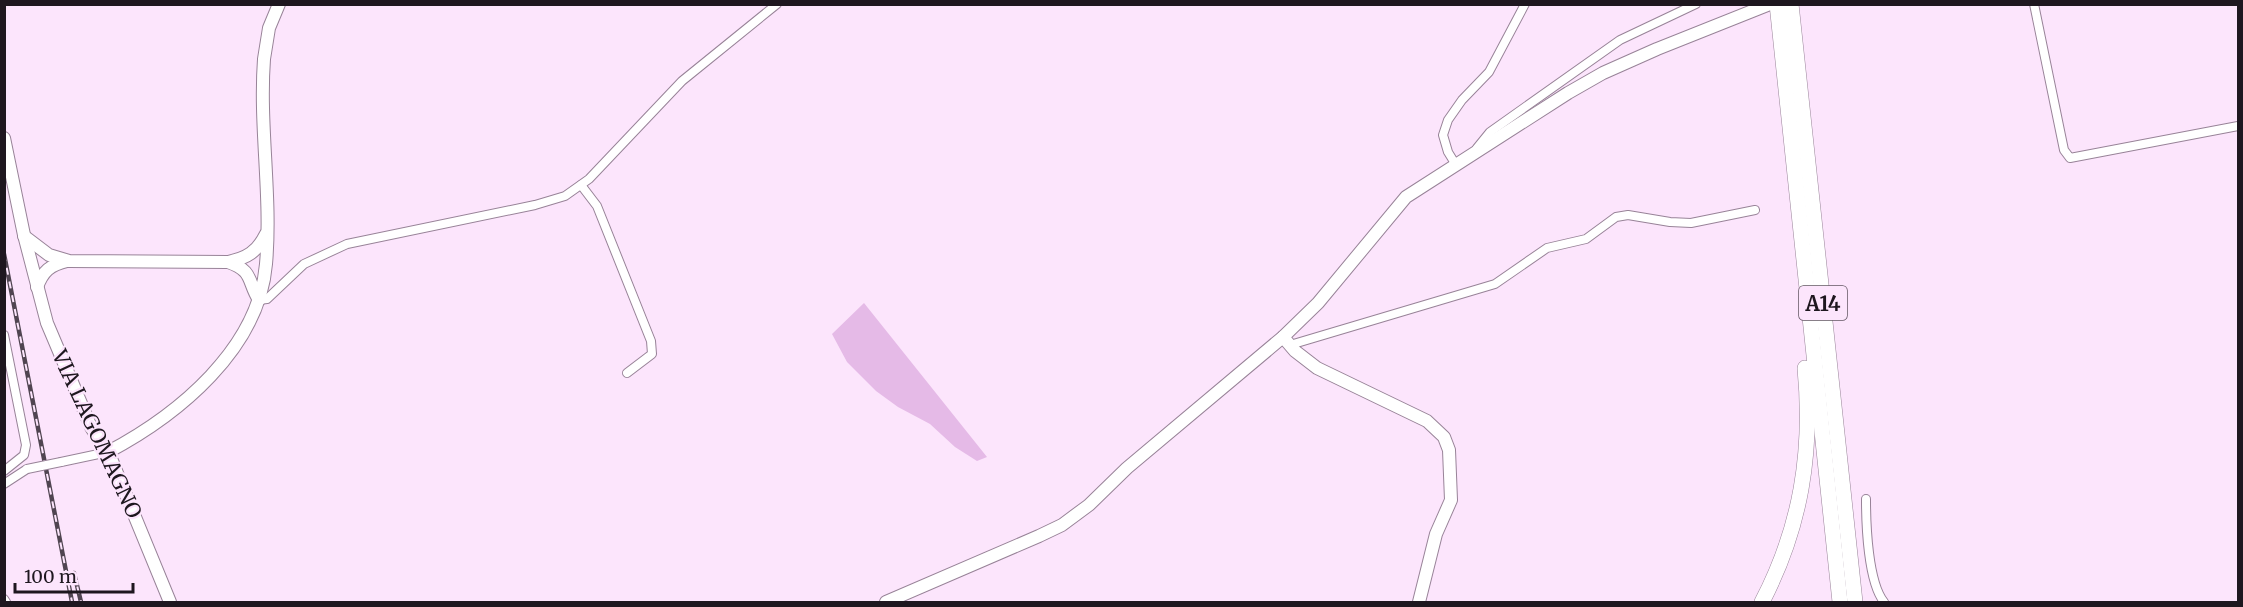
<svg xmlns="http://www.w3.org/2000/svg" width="2243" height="607" font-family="Merriweather,serif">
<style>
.green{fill:#e5bae7}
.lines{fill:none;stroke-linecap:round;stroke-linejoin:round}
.street-casing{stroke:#988398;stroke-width:10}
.secondary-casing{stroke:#988398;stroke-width:14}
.highway-casing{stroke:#988398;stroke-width:16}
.street{stroke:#fff;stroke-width:8}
.secondary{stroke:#fff;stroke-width:12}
.highway{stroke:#fff;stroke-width:15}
.rail-casing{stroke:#504551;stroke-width:4.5}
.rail{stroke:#fce5fc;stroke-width:2;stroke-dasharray:7;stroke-linecap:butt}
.street-bridge-casing{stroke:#988398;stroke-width:10;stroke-linecap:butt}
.street-bridge{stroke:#fff;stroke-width:8}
.labels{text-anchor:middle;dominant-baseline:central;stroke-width:4.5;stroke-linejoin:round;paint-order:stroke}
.shield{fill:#fce5fc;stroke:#615561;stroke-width:1.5}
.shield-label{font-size:20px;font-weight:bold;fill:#1e171f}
.street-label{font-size:21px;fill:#1e171f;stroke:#fce5fc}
</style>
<rect width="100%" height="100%" fill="#fce5fc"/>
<polygon class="green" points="864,303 987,457 977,461 955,447 930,424 898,407 876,391 847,362 832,334"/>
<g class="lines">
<defs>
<g id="street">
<polyline points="2034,4 2064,150 2070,158 2238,126"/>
<polyline points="1477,148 1490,132 1620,40 1696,4"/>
<polyline points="1456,165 1448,152 1443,135 1448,120 1462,100 1489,72 1525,4"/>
<polyline points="581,185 597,206 651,341 652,354 627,373"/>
<polyline points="259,300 267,299 304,264 347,244 535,205 565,196 589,179 682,81 777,4"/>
<polyline points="4,335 26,445 24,455 4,471"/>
<polyline points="1290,345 1495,284 1547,248 1586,239 1616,217 1628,215 1670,222 1691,223 1755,210"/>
<polyline points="61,462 108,452"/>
<polyline points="4,484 27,469"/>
<path d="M1866,499C1866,525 1868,582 1884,602"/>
<polyline points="4,599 6,602"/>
</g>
<g id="secondary">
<polyline points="4,138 24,235 47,323 91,427 112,461 170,602"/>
<path d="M24,236L49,255L69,261L228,262C247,258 257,252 266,234"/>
<path d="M228,262C254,271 247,281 259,300"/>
<path d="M37,287C43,271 50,265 67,261"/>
<polyline points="1283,337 1295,351 1317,368 1427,421 1444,437 1449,450 1451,500 1436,534 1419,602"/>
<path d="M108,452C178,415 259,349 266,264C272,196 259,127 264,59L269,28L279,4"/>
<polyline points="886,602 1039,536 1062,525 1089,505 1127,468 1283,337 1318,303 1406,197 1568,93 1603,73 1657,49 1770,4"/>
</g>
<g id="highway">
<polyline points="1777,4 1840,602"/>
<polyline points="1791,4 1855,602"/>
<path d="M1762,602C1801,527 1813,452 1805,368"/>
</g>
</defs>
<use href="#street" class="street-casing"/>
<use href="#secondary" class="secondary-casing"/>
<use href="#highway" class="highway-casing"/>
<use href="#street" class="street"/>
<use href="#secondary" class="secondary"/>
<use href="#highway" class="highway"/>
<defs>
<g id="rail">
<polyline points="4,254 72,602"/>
<polyline points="74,573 81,602"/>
</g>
</defs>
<use href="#rail" class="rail-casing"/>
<use href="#rail" class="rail"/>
<defs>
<polyline id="street-bridge" points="27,469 61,462"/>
</defs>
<use href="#street-bridge" class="street-bridge-casing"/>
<use href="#street-bridge" class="street-bridge"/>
</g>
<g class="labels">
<rect class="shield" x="1799" y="286" width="48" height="34" rx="4.5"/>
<g class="shield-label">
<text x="1823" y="303">A14</text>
</g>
<g class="street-label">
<text transform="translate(97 434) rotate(65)">VIA LAGOMAGNO</text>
</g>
</g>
<rect width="2243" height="607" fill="none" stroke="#1e171f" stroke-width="12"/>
<path d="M15 583v9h118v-9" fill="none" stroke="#1e171f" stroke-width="3"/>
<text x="24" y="583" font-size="18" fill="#1e171f" stroke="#fce5fc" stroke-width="4.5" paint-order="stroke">100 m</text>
</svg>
